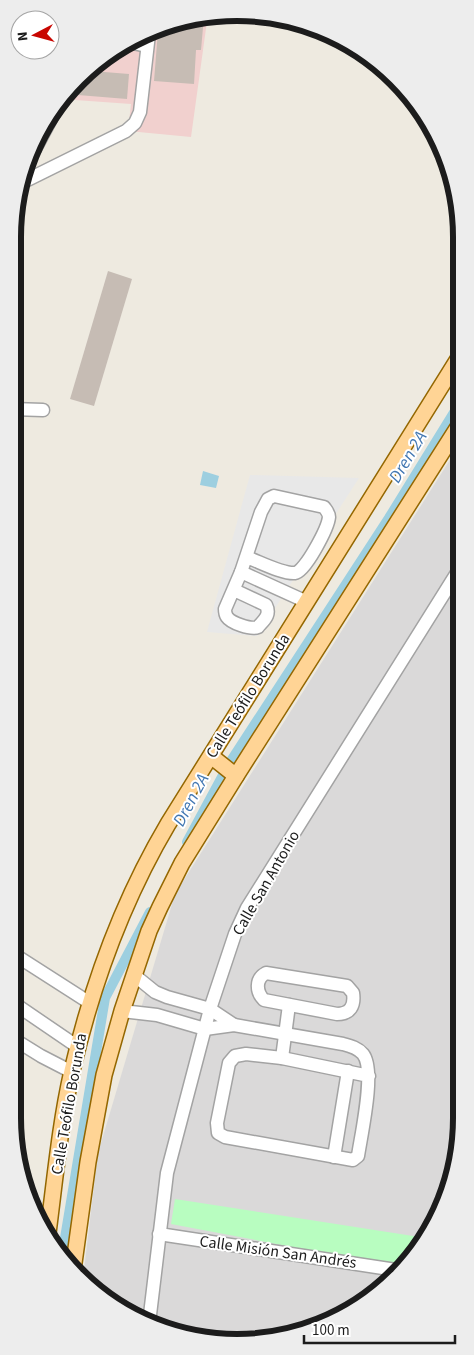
<svg xmlns="http://www.w3.org/2000/svg" width="474" height="1355" font-family="'Source Sans 3',sans-serif">
<style>
.residential{fill:#dad9d9}
.commercial{fill:#f1d0ce}
.park{fill:#b8fdc0}
.parking{fill:#e8e8e8}
.water{fill:#9dcfe0}
.lines{fill:none;stroke-linecap:round;stroke-linejoin:round}
.canal{stroke:#9dcfe0;stroke-width:10}
.building{fill:#c6bcb4}
.minor-casing{stroke:#a3a3a3;stroke-width:15}
.major-casing{stroke:#946700;stroke-width:18}
.minor{stroke:#fff;stroke-width:12}
.major{stroke:#ffd495;stroke-width:15}
.labels{text-anchor:middle;dominant-baseline:central;stroke-width:4;stroke-linejoin:round;paint-order:stroke}
.street-label{font-size:16px;fill:#1c1c1c;stroke:#fff}
.water-label{font-size:18px;font-style:italic;fill:#4277b2;stroke:#fff}
.rim{fill:none;stroke:#1c1c1c;stroke-width:6}
</style>
<rect width="100%" height="100%" fill="#eeeae0"/>
<polygon class="residential" points="460,444 461,1118 454,1176 424,1243 362,1304 295,1335 208,1341 137,1319 83,1278 98,1153 175,894"/>
<polygon class="commercial" points="208,14 191,137 128,131 131,104 61,99 125,43"/>
<polygon class="park" points="175,1199 426,1238 424,1243 399,1267 171,1224"/>
<polygon class="parking" points="250,475 359,478 257,636 207,632"/>
<polygon class="water" points="203,471 219,476 216,488 200,485"/>
<g class="lines">
<g class="canal">
<polyline points="187,842 229,764 389,518 460,403"/>
<polyline points="62,1256 105,998 150,912"/>
</g>
</g>
<g class="building">
<polygon points="204,16 201,50 196,50 194,84 154,81 158,31"/>
<polygon points="92,71 129,74 127,99 78,95 79,82"/>
<polygon points="108,271 132,279 94,406 70,399"/>
</g>
<g class="lines">
<defs>
<g id="minor">
<polyline points="128,42 147,46"/>
<polyline points="35,149 62,98"/>
<polyline points="19,184 126,131 135,123 140,112 149,34"/>
<polyline points="12,409 43,410"/>
<polyline points="241,572 307,602"/>
<path d="M234,590L266,605C271,615 264,620 258,627C251,630 231,623 227,617C225,614 225,612 225,609L241,572L261,512L268,499L274,496L324,507C326,510 329,513 329,517C328,528 305,572 295,573C282,574 258,561 246,557"/>
<polyline points="12,953 90,1003"/>
<path d="M266,973L347,986L353,993C355,1006 350,1014 337,1014L264,1000C256,992 255,979 266,973Z"/>
<polyline points="134,975 155,992 167,997 210,1009 234,1025"/>
<polyline points="12,1002 78,1047"/>
<path d="M122,1011L157,1015L205,1029L234,1025L343,1044C351,1046 358,1048 363,1054C376,1070 361,1135 358,1156L353,1160L225,1137L218,1133L217,1123L229,1063L235,1056L246,1054L282,1058L369,1076"/>
<polyline points="12,1038 41,1056 72,1072"/>
<polyline points="282,1058 289,1005"/>
<polyline points="334,1157 348,1071"/>
<polyline points="159,1234 396,1270"/>
<polyline points="149,1323 167,1173 210,1009 235,934 247,908 460,568"/>
</g>
<g id="major">
<polyline points="211,756 236,776"/>
<path d="M48,1233C55,1179 60,1124 72,1071C92,985 123,900 168,824L460,356"/>
<polyline points="73,1270 88,1162 104,1075 122,1011 149,931 160,907 182,863 236,776 460,424"/>
</g>
</defs>
<use href="#minor" class="minor-casing"/>
<use href="#major" class="major-casing"/>
<use href="#minor" class="minor"/>
<use href="#major" class="major"/>
</g>
<g class="labels">
<g class="street-label">
<text transform="translate(248 696) rotate(-58)">Calle Teófilo Borunda</text>
<text transform="translate(266 883) rotate(-60)">Calle San Antonio</text>
<text transform="translate(69 1104) rotate(-80)">Calle Teófilo Borunda</text>
<text transform="translate(278 1252) rotate(8)">Calle Misión San Andrés</text>
</g>
<g class="water-label">
<text transform="translate(408 457) rotate(-59)">Dren 2A</text>
<text transform="translate(191 800) rotate(-62)">Dren 2A</text>
</g>
</g>
<path d="M0 0H474V1355H0ZM237 21H237A216 216 0 0 1 453 237V1118A216 216 0 0 1 237 1334H237A216 216 0 0 1 21 1118V237A216 216 0 0 1 237 21Z" fill="#ededed" fill-rule="evenodd"/>
<path class="rim" d="M237 21H237A216 216 0 0 1 453 237V1118A216 216 0 0 1 237 1334H237A216 216 0 0 1 21 1118V237A216 216 0 0 1 237 21Z"/>
<g transform="translate(35 35) rotate(264)"><circle r="24" fill="#ffffff" stroke="#a4a4a4"/>
<path d="M0-4L9 19L0 12L-9 19Z" fill="#c80600"/>
<text y="-8" font-size="14" font-weight="bold" text-anchor="middle" fill="#1c1c1c">N</text>
</g>
<path d="M304 1335v8h151v-8" fill="none" stroke="#1c1c1c" stroke-width="2.5"/>
<text x="312" y="1335" font-size="15" fill="#1c1c1c" stroke="#ffffff" stroke-width="4" paint-order="stroke">100 m</text>
</svg>
